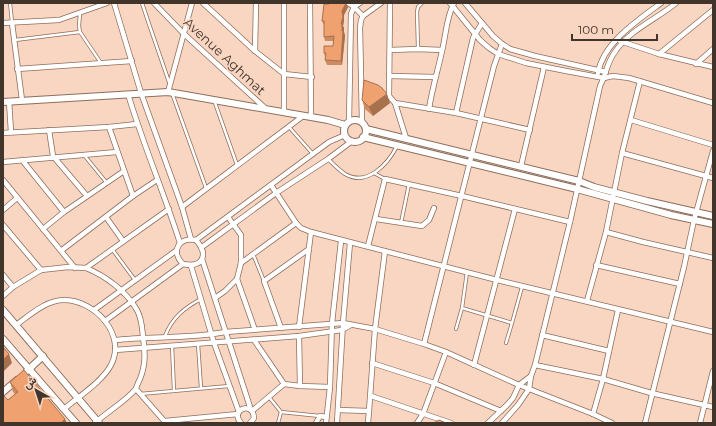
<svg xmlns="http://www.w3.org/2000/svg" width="716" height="426" font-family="Montserrat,Vazirmatn,sans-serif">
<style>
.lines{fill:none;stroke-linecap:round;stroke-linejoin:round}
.lane-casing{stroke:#8d6e5c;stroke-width:4}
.street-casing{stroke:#8d6e5c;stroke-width:6}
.secondary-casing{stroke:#8d6e5c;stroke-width:8}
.lane{stroke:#fff;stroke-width:2.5}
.street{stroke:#fff;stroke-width:4.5}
.secondary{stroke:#fff;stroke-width:6}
.wall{fill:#ce8a60}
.shaded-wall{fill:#a7714e}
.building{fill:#efa170;stroke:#a7714e}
.labels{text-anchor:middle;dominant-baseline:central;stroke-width:3.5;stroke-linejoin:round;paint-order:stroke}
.street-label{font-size:13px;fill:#41342b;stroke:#f9d6c1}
</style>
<rect width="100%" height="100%" fill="#f9d6c1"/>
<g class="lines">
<defs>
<g id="lane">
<polyline points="10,3 12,22"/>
<polyline points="142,3 149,24 169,82"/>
<polyline points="80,13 79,26 80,32"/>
<polyline points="15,40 80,32 101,63"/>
<polyline points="418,48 417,12 418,7 422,3"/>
<polyline points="172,93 206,188"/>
<polyline points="214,100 237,165"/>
<polyline points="289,127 313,154"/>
<polyline points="84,155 106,182"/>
<path d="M328,159C333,164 339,170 345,174C367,187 388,164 397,146"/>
<polyline points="374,173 385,179"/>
<polyline points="401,223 409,184"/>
<polyline points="112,249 135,280"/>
<polyline points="253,254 264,281"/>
<polyline points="467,272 462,308 512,323 522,287"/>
<polyline points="456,329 462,308"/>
<path d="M165,336C172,318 184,308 201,299"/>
<polyline points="506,343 512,323"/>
<polyline points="198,344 201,388"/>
<polyline points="172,345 174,391"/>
<polyline points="140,394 229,386"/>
<polyline points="269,397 281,412"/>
<polyline points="278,423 281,412 320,416"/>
</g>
<g id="street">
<polyline points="114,3 141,93 182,207 191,239"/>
<polyline points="154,3 183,33 265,108"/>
<polyline points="203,3 255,51 284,74 312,77"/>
<polyline points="284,3 284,112"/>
<polyline points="310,3 311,117"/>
<polyline points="348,3 354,7 360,3"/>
<polyline points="390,3 389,96 395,103 406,138"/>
<polyline points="450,3 480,40 489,48 498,54 526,63 566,71 604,78 613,76 629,78 713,103"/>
<polyline points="465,3 493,36 501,43 510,49 535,56 606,72"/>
<polyline points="3,23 59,20 107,3"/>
<polyline points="12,23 22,100"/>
<polyline points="620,41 659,54 713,67"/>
<polyline points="390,50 418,49 442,50"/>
<polyline points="255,51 256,3"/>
<polyline points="659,54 713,10"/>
<polyline points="696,64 713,49"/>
<polyline points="17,69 132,61"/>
<path d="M598,73C603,43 638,20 661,3"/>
<polyline points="390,76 435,77"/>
<polyline points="168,92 192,3"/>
<path d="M128,94C143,144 164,193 180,243"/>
<polyline points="9,101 11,132"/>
<polyline points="395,103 456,113 530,130"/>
<path d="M429,109C432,89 438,70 442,51C446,35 446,18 454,3"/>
<polyline points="456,113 473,38 482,23"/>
<polyline points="631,120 713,145"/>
<polyline points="349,121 351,14 354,7 363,16 381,3"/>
<polyline points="362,122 360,28 361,20 363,16"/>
<polyline points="109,127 133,196"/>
<polyline points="49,130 53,156 87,196"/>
<polyline points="3,133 109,127 137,124"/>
<polyline points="622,153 713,178"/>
<polyline points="22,160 64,212"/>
<polyline points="3,162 117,152"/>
<polyline points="521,166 544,67"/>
<polyline points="3,180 75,268"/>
<polyline points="271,185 296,223 301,228 311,232 497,280 713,332"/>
<polyline points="182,207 303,116"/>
<polyline points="3,210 17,198"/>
<polyline points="106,217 123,241"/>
<polyline points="376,219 422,226 429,220 434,208"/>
<polyline points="3,225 41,270"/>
<polyline points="43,229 64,212 124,171"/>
<polyline points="606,232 643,242 713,258"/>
<polyline points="196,240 329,142 345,135"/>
<polyline points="368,246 385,179 462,196 570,222"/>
<polyline points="202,247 276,193 328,159 352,141"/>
<polyline points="62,250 133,196 157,180"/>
<polyline points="202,259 251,410"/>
<polyline points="241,263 296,223"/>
<polyline points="596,265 680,284"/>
<polyline points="191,266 214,343 239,412"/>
<path d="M86,268C106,276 127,292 137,310C142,319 142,328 143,337C145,352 146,364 140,379C138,382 137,387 135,390C123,403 107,412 95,423"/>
<polyline points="3,275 13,287 41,270 68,267 86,268 169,209"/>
<polyline points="237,279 255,330"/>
<polyline points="3,296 13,287"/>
<polyline points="215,298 225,291 237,279 241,263 241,235 228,217"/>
<polyline points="587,301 606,232 622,153 640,81"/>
<polyline points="94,310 177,250"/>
<path d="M105,321L183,264C203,268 209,255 196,240C179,237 170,251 183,264"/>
<path d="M16,325C30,315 46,300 64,300C95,300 127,335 111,365C102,382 78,397 64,409"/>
<polyline points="299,327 311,232"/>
<polyline points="281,328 264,281 309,249"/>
<polyline points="542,335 609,351"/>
<polyline points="299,336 300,386"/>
<path d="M115,340C151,336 189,339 225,332L343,323L375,329L424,344L446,352L519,385L593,414L612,423"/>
<polyline points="424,344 494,66 502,44"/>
<polyline points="115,350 299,336 342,330 351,325"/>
<polyline points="372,363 434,383 501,411"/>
<polyline points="474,365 515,209"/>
<polyline points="535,365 603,379 651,393 713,407"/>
<polyline points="284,384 300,386 330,387"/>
<polyline points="136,389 166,423"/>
<polyline points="371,396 451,423"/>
<polyline points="338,410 369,411 375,329 385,251"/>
<polyline points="252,411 284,384 254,340"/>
<polyline points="593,414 603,379 618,310"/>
<polyline points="165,421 238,414"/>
<path d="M241,423C229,410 253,400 254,418L250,423"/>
<polyline points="316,423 320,416 326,417"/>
<polyline points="326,423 330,387 332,323 341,241"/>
<polyline points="337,423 343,323 350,243"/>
<polyline points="368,423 369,411"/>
<polyline points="417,423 423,414 446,352"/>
<polyline points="488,423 507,405 513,398 519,385 531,376"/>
<path d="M502,423L518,405L529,389L531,376L535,365L570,222L600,86C606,75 607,62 615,52C629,30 657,19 676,3"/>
<polyline points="645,423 684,267 694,220 713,151"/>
<polyline points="700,423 713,371"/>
</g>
<g id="secondary">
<polyline points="3,102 168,92 328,120 345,125"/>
<circle cx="355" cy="131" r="11"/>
<polyline points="366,129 579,181 594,187 647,201 713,216"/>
<polyline points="363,137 577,189 671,215 713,224"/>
<polyline points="3,310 99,423"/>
<polyline points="3,339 76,423"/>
<polyline points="27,371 43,356"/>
<polyline points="3,392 17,380"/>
</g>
</defs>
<use href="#lane" class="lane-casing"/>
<use href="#street" class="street-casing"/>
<use href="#secondary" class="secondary-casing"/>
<use href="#lane" class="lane"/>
<use href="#street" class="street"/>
<use href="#secondary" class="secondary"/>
</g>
<g class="wall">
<polygon points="329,4 348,7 344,15 344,21 343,26 344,28 344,32 345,36 342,65 327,65 325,60 325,57 324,53 333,46 333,41 325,41 324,37 324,25 322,21"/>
<polygon points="362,100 390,103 373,116 365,109"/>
<polygon points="10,382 67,423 8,400 15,394 13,392"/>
</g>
<g class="shaded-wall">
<polygon points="346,3 348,7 344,15 344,21 343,26 344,28 344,32 345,36 342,65 341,61 342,31 341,24 342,11"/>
<polygon points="387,94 390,103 373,116 369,107"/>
<polygon points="9,354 12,363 3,372 3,360"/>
<polygon points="65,419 67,423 61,423"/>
</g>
<g class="building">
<polygon points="329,3 346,3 342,11 343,17 341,24 342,24 342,31 343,31 341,61 325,60 326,53 324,53 324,46 333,46 334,36 324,37 324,21 322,21 324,4 329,4"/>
<polygon points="364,80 378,85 382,88 387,94 369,107 362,100"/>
<polygon points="3,347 9,354 3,360"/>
<polygon points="24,370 65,419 61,423 3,423 3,395 8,400 18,392 10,382"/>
<polygon points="439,420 446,423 434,423"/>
</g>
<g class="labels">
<g class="street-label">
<text transform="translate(225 56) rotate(43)">Avenue Aghmat</text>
</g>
</g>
<rect width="716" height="426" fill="none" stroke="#41342b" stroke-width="8"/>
<g transform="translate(36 390) rotate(321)" stroke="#f9d6c1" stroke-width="3" paint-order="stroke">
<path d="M0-3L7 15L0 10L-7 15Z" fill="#41342b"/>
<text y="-6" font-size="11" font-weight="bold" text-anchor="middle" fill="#41342b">ش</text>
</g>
<path d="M572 34v6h85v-6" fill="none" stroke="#41342b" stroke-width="2"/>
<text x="578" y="34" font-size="12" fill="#41342b" stroke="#f9d6c1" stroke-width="3" paint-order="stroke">100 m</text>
</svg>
